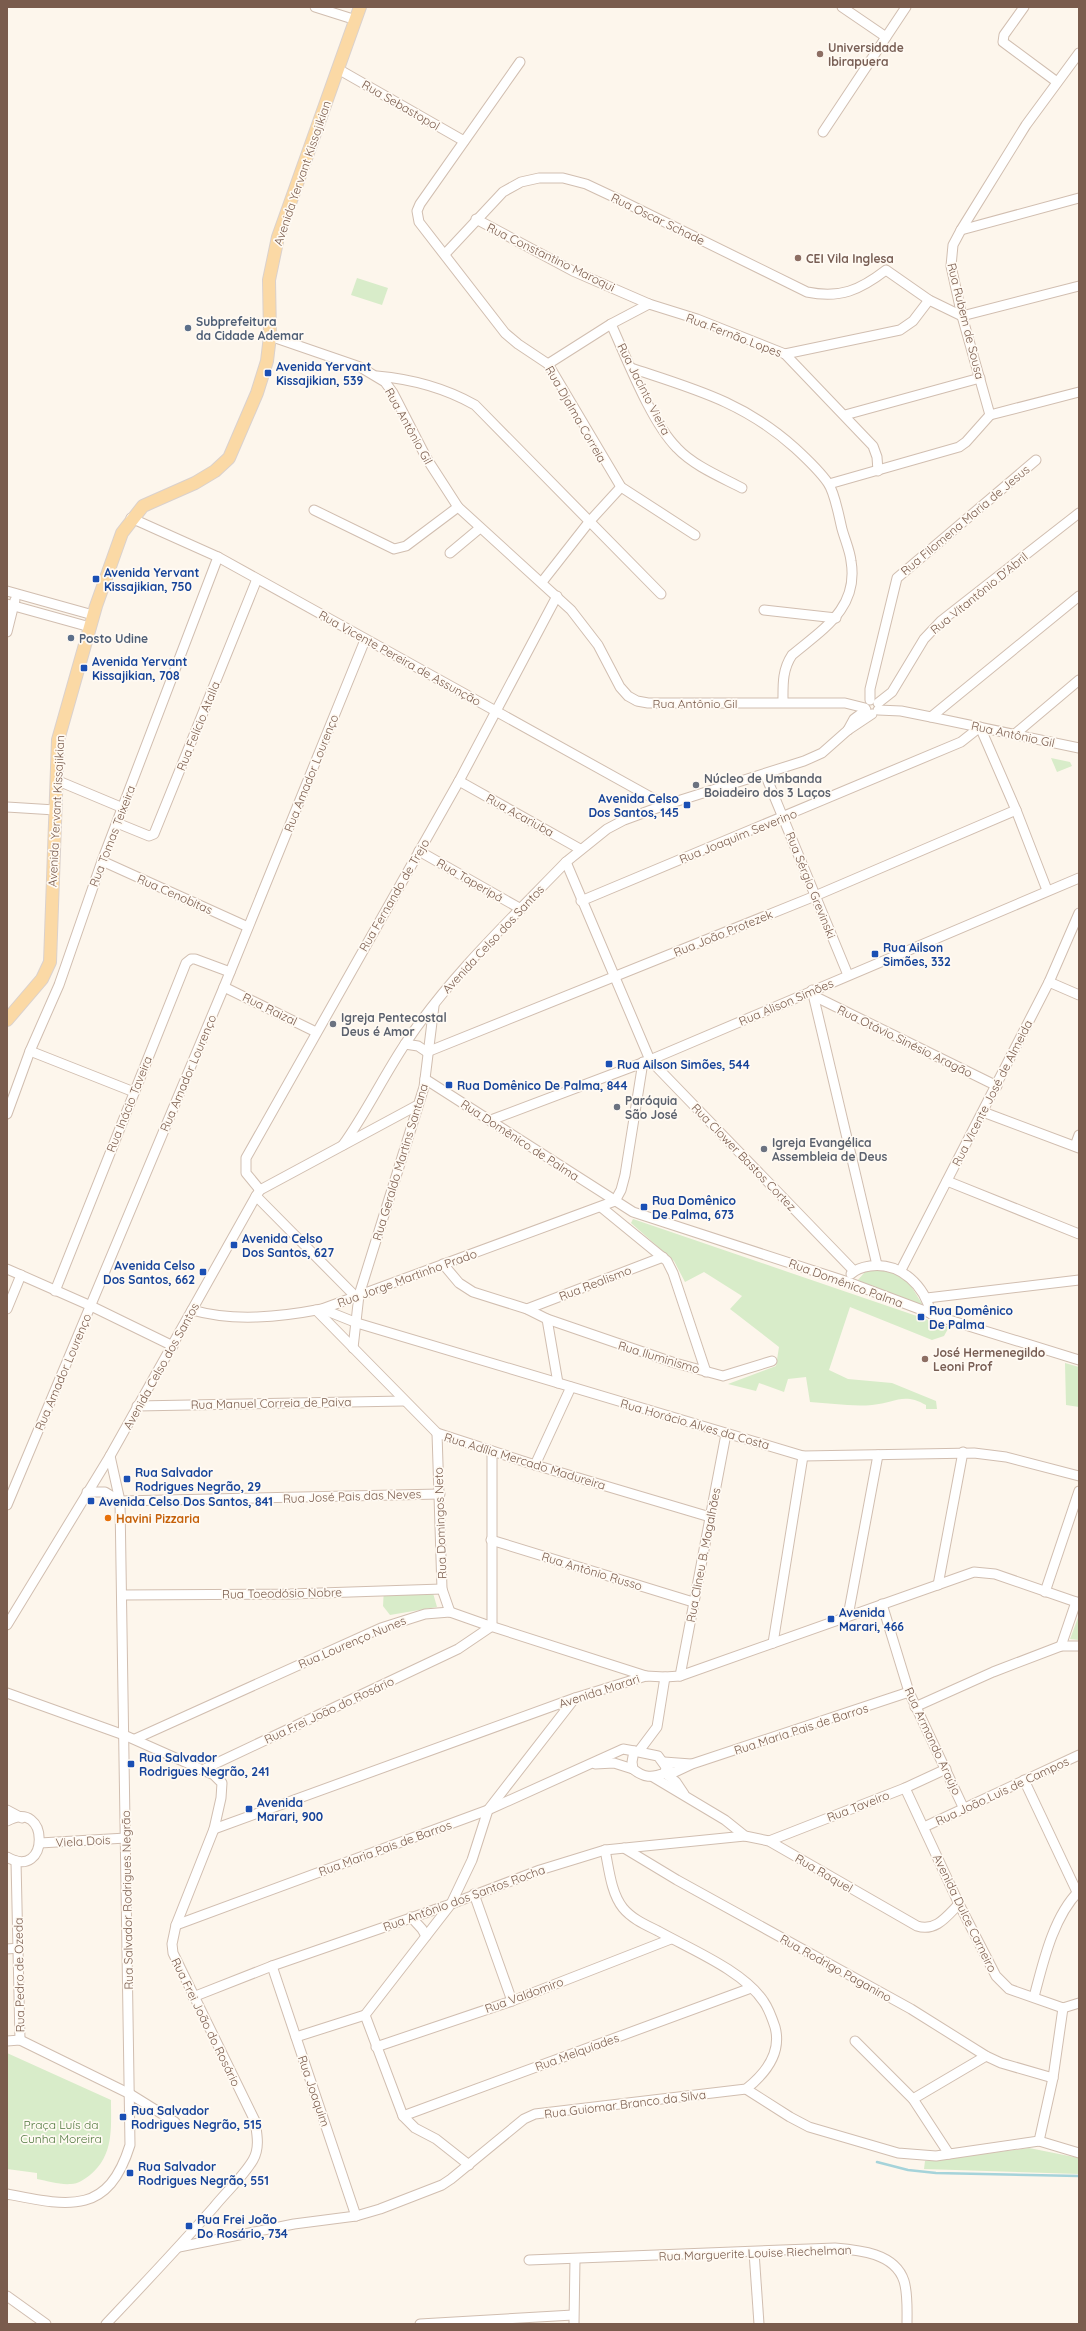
<svg xmlns="http://www.w3.org/2000/svg" width="1086" height="2331" font-family="Quicksand,sans-serif">
<style>
.green{fill:#d8ecc9}
.lines{fill:none;stroke-linecap:round;stroke-linejoin:round}
.stream{stroke:#a5d3da;stroke-width:2.5}
.minor-casing{stroke:#d1beb0;stroke-width:11}
.major-casing{stroke:#dad1cd;stroke-width:14}
.minor{stroke:#fff;stroke-width:9}
.major{stroke:#fbd9a5;stroke-width:12}
.education-dot{fill:#8d6e63;stroke:#fffaf3;stroke-width:1.5}
.service-dot{fill:#5c6f8a;stroke:#fffaf3;stroke-width:1.5}
.transit-dot{fill:#1a4fb4;stroke:#fffaf3;stroke-width:1.5}
.worship-dot{fill:#6b7280;stroke:#fffaf3;stroke-width:1.5}
.food-dot{fill:#e8710a;stroke:#fffaf3;stroke-width:1.5}
.labels{text-anchor:middle;dominant-baseline:central;stroke-width:3.5;stroke-linejoin:round;paint-order:stroke}
.education-label{font-size:12px;font-weight:bold;fill:#785e54;stroke:#fffaf3;text-anchor:start}
.street-label{font-size:12px;fill:#7a5c4d;stroke:#fffaf3}
.service-label{font-size:12px;font-weight:bold;fill:#4e5e75;stroke:#fffaf3;text-anchor:start}
.transit-label{font-size:12px;font-weight:bold;fill:#164399;stroke:#fffaf3;text-anchor:start}
.worship-label{font-size:12px;font-weight:bold;fill:#5b616d;stroke:#fffaf3;text-anchor:start}
.food-label{font-size:12px;font-weight:bold;fill:#c56008;stroke:#fffaf3;text-anchor:start}
.park-label{font-size:12px;fill:#537a41;stroke:#fffaf3}
</style>
<rect width="100%" height="100%" fill="#fdf6ec"/>
<g class="green">
<polygon points="357,278 388,288 382,305 351,295"/>
<polygon points="1051,758 1070,762 1072,766 1057,772"/>
<path d="M633,1219L949,1327L944,1336L932,1340L850,1307L829,1370L848,1379L892,1383L936,1401L937,1409H926V1405C903,1392 895,1403 872,1405C852,1407 830,1403 810,1402L806,1377L788,1379L784,1392L759,1383L756,1391L728,1384L776,1366L779,1347L730,1309L742,1296L704,1272L685,1282L674,1261L631,1223Z"/>
<polygon points="873,1269 890,1270 908,1281 924,1307 857,1281 865,1272"/>
<polygon points="1065,1363 1079,1367 1079,1407 1066,1405"/>
<polygon points="431,1586 437,1607 390,1615 383,1606 384,1588"/>
<polygon points="1079,1615 1079,1640 1070,1639"/>
<path d="M7,2053L111,2100C111,2129 114,2155 90,2175C85,2179 78,2184 71,2184C60,2185 48,2181 37,2179V2173L7,2169Z"/>
<polygon points="1029,2148 1079,2158 1079,2174 924,2169 925,2161"/>
</g>
<g class="lines">
<polyline class="stream" points="877,2162 908,2170 936,2173 1079,2176"/>
<defs>
<g id="minor">
<polyline points="315,7 356,20"/>
<polyline points="842,7 886,37"/>
<polyline points="1024,7 1004,35 1003,42 1057,82"/>
<polyline points="1079,53 1026,125 961,230 953,245 951,266 962,316 990,415 1079,392"/>
<polyline points="520,62 420,204 417,211 419,222 505,333 518,344 548,364 621,487 695,535"/>
<polyline points="338,69 464,141"/>
<polyline points="823,132 906,7"/>
<polyline points="476,219 573,271 649,304"/>
<polyline points="961,230 1079,198"/>
<path d="M445,254L503,192L521,182L539,178H563L586,184L618,199L807,292C840,299 860,290 886,270L929,300L962,316L1079,286"/>
<path d="M611,324C627,359 651,422 677,448C694,466 721,477 742,488"/>
<polyline points="270,336 360,367 385,382 393,393 427,459 458,507 571,610 598,645 620,687 628,696 637,701 648,703 845,703 865,708"/>
<polyline points="785,354 900,330 913,321 929,300"/>
<polyline points="548,364 611,324 649,304 697,319 785,354 873,446 877,457 878,471"/>
<path d="M631,368C694,389 744,402 795,448C807,459 819,470 828,483C835,493 839,517 842,529C845,540 850,551 851,561C859,608 823,629 792,655C782,670 783,685 783,702"/>
<path d="M377,376C411,379 445,388 475,405L661,594"/>
<polyline points="845,415 980,378"/>
<polyline points="829,484 959,447 966,442 990,415"/>
<polyline points="314,510 394,549 406,546 458,507"/>
<polyline points="131,518 218,557 665,805"/>
<polyline points="450,553 480,528"/>
<polyline points="542,582 589,522 621,487"/>
<polyline points="7,591 93,615"/>
<polyline points="7,604 90,627"/>
<polyline points="764,610 836,618"/>
<polyline points="7,632 15,600"/>
<polyline points="870,700 870,689 897,578 1036,460"/>
<polyline points="878,703 892,692 924,639 941,621 1079,513"/>
<polyline points="878,710 901,711 931,717 1079,748"/>
<polyline points="931,717 1079,596"/>
<polyline points="848,730 854,719 866,710"/>
<polyline points="1015,734 1079,680"/>
<polyline points="765,774 848,975"/>
<polyline points="56,780 123,808"/>
<polyline points="459,781 580,849"/>
<polyline points="7,807 55,810"/>
<polyline points="117,823 149,836 154,834 257,579"/>
<polyline points="419,851 521,909"/>
<polyline points="102,861 248,927"/>
<polyline points="566,862 650,1060 854,1271"/>
<polyline points="581,901 961,742 980,727 1016,810 1047,890"/>
<polyline points="1049,982 1079,995"/>
<polyline points="224,987 316,1032"/>
<polyline points="812,990 877,1265"/>
<polyline points="814,996 997,1086"/>
<polyline points="405,1044 418,1046 427,1052"/>
<polyline points="30,1051 134,1092"/>
<polyline points="427,1052 815,896 1016,810"/>
<polyline points="425,1079 633,1212 845,1281 946,1319 1079,1360"/>
<polyline points="983,1112 1079,1148"/>
<polyline points="7,1114 30,1051 59,985 102,861 218,557"/>
<polyline points="491,1120 650,1060 1079,878"/>
<path d="M343,1145C366,1113 383,1077 405,1044C450,976 510,920 566,862L607,829L624,820L665,805L804,761L822,753L848,730L872,714"/>
<polyline points="1075,1146 1079,1135"/>
<polyline points="947,1181 1079,1234"/>
<polyline points="260,1190 246,1173 246,1158 459,781 557,596"/>
<polyline points="256,1196 356,1297"/>
<polyline points="615,1201 621,1190 625,1175 643,1062"/>
<polyline points="601,1207 667,1261 673,1273 706,1372"/>
<polyline points="443,1264 459,1283 473,1292 527,1309 547,1319 558,1383"/>
<polyline points="7,1269 91,1306 173,1346"/>
<polyline points="901,1270 1049,982 1079,913"/>
<path d="M851,1274C856,1269 863,1267 870,1266C901,1262 925,1286 931,1314"/>
<polyline points="55,1291 186,963 191,959 195,959 230,972"/>
<polyline points="927,1298 1079,1280"/>
<polyline points="7,1309 21,1275"/>
<polyline points="322,1309 357,1323 803,1456 974,1453 1006,1457 1079,1476"/>
<polyline points="527,1309 663,1257"/>
<path d="M192,1310C234,1322 280,1317 322,1309L615,1201"/>
<polyline points="316,1310 437,1433 535,1465 710,1517"/>
<polyline points="547,1319 675,1363 723,1376 772,1361"/>
<polyline points="353,1348 359,1295 424,1087 434,1006"/>
<polyline points="137,1406 404,1401"/>
<polyline points="437,1433 442,1589 450,1612"/>
<polyline points="535,1465 571,1387"/>
<polyline points="87,1492 105,1492 120,1501"/>
<polyline points="120,1501 440,1494"/>
<polyline points="7,1505 224,987 365,640"/>
<polyline points="491,1540 693,1602"/>
<polyline points="938,1585 963,1452"/>
<polyline points="1045,1592 1079,1491"/>
<polyline points="122,1595 290,1594 442,1589"/>
<polyline points="882,1604 909,1692 964,1809"/>
<polyline points="848,1616 878,1455"/>
<polyline points="7,1625 110,1456 256,1196 260,1190 416,1106"/>
<polyline points="773,1643 803,1456"/>
<polyline points="1061,1646 1076,1602"/>
<polyline points="680,1676 726,1434"/>
<path d="M7,1693L124,1735L214,1775L222,1783L221,1798L214,1829L176,1925L172,1944L173,1953L255,2121C257,2134 260,2148 253,2160C243,2177 226,2192 214,2207C179,2247 143,2285 106,2324"/>
<polyline points="915,1707 993,1672 1061,1646 1079,1646"/>
<polyline points="135,1739 381,1628 425,1614 450,1612 484,1624 646,1676"/>
<path d="M634,1751L658,1756L666,1767L665,1773C652,1778 644,1778 633,1769L632,1762Z"/>
<polyline points="639,1751 657,1727 665,1677"/>
<polyline points="664,1762 691,1764"/>
<polyline points="595,1764 614,1763 633,1769"/>
<polyline points="202,1770 458,1649 492,1626 492,1451"/>
<polyline points="667,1771 675,1772 692,1764 909,1692"/>
<polyline points="665,1773 676,1782 684,1794"/>
<path d="M653,1777L725,1820L745,1836L769,1841L917,1926C936,1932 947,1916 959,1904"/>
<polyline points="1024,1780 1077,1892"/>
<polyline points="905,1788 959,1904 996,1976 1009,1989 1063,2008 1079,2003"/>
<polyline points="7,1810 22,1818"/>
<path d="M7,1821C50,1797 50,1882 7,1857"/>
<polyline points="924,1827 1079,1755"/>
<polyline points="214,1829 575,1698 646,1676 665,1677 680,1676 974,1572 995,1574 1079,1603"/>
<polyline points="769,1841 905,1788 946,1769"/>
<polyline points="40,1843 126,1838"/>
<polyline points="624,1848 677,1880 911,2009 986,2056 1001,2063 1053,2078"/>
<polyline points="16,1861 20,2040"/>
<polyline points="474,1894 512,2001"/>
<polyline points="411,1917 422,1929 426,1936"/>
<polyline points="176,1925 488,1810 623,1749 634,1751"/>
<polyline points="7,1949 19,1948"/>
<polyline points="272,1966 356,2216"/>
<polyline points="193,1997 272,1966 451,1904 540,1870 605,1850 745,1836"/>
<path d="M1034,1997C1043,1963 1053,1917 1079,1891"/>
<polyline points="296,2037 365,2015"/>
<polyline points="7,2041 20,2040 130,2094 175,2122"/>
<polyline points="855,2041 913,2099 949,2154"/>
<polyline points="376,2047 512,2001 671,1939"/>
<polyline points="746,2089 790,2117 809,2127 898,2153 936,2156 1039,2141 1079,2153"/>
<polyline points="913,2099 986,2056"/>
<polyline points="403,2116 751,1988"/>
<polyline points="1039,2141 1053,2078 1063,2008"/>
<polyline points="469,2165 436,2139 415,2128 403,2116 365,2015 451,1904 472,1860 488,1810 575,1698"/>
<path d="M7,2194C68,2206 108,2216 130,2145L120,1501L110,1456"/>
<path d="M179,2247L294,2224L356,2216L380,2209L442,2185L451,2179L524,2119L535,2114L746,2089C765,2074 782,2053 775,2027C772,2018 769,2009 764,2002C744,1971 690,1949 658,1931C646,1925 632,1919 623,1908C611,1893 609,1869 605,1850"/>
<polyline points="754,2252 759,2324"/>
<path d="M529,2260L835,2248C859,2250 895,2253 904,2281C908,2294 907,2310 907,2324"/>
<polyline points="7,2296 46,2324"/>
<polyline points="420,2324 573,2315"/>
<polyline points="574,2324 575,2259"/>
</g>
<polyline id="major" points="7,1020 42,979 50,962 58,740 96,606 122,533 143,506 195,483 215,471 229,458 257,393 267,361 270,336 269,280 278,237 360,7"/>
</defs>
<use href="#minor" class="minor-casing"/>
<use href="#major" class="major-casing"/>
<use href="#minor" class="minor"/>
<use href="#major" class="major"/>
</g>
<g class="education-dot">
<circle cx="820" cy="54" r="4"/>
<circle cx="798" cy="258" r="4"/>
<circle cx="925" cy="1359" r="4"/>
</g>
<g class="service-dot">
<circle cx="188" cy="328" r="4"/>
<circle cx="71" cy="638" r="4"/>
</g>
<g class="transit-dot">
<rect x="264" y="369" width="8" height="8" rx="2"/>
<rect x="92" y="575" width="8" height="8" rx="2"/>
<rect x="80" y="664" width="8" height="8" rx="2"/>
<rect x="683" y="801" width="8" height="8" rx="2"/>
<rect x="871" y="950" width="8" height="8" rx="2"/>
<rect x="605" y="1060" width="8" height="8" rx="2"/>
<rect x="445" y="1081" width="8" height="8" rx="2"/>
<rect x="640" y="1203" width="8" height="8" rx="2"/>
<rect x="230" y="1241" width="8" height="8" rx="2"/>
<rect x="199" y="1268" width="8" height="8" rx="2"/>
<rect x="917" y="1313" width="8" height="8" rx="2"/>
<rect x="123" y="1475" width="8" height="8" rx="2"/>
<rect x="87" y="1497" width="8" height="8" rx="2"/>
<rect x="827" y="1615" width="8" height="8" rx="2"/>
<rect x="127" y="1760" width="8" height="8" rx="2"/>
<rect x="245" y="1805" width="8" height="8" rx="2"/>
<rect x="119" y="2113" width="8" height="8" rx="2"/>
<rect x="126" y="2169" width="8" height="8" rx="2"/>
<rect x="185" y="2222" width="8" height="8" rx="2"/>
</g>
<g class="worship-dot">
<circle cx="696" cy="785" r="4"/>
<circle cx="333" cy="1024" r="4"/>
<circle cx="617" cy="1107" r="4"/>
<circle cx="764" cy="1149" r="4"/>
</g>
<circle class="food-dot" cx="108" cy="1518" r="4"/>
<g class="labels">
<g class="education-label">
<text x="828" y="47">Universidade<tspan x="828" dy="14">Ibirapuera</tspan></text>
<text x="806" y="258">CEI Vila Inglesa</text>
<text x="933" y="1352">José Hermenegildo<tspan x="933" dy="14">Leoni Prof</tspan></text>
</g>
<g class="street-label">
<text transform="translate(401 105) rotate(30)">Rua Sebastopol</text>
<text transform="translate(302 173) rotate(-71)">Avenida Yervant Kissajikian</text>
<text transform="translate(658 219) rotate(26)">Rua Oscar Schade</text>
<text transform="translate(551 257) rotate(26)">Rua Constantino Maroqui</text>
<text transform="translate(966 321) rotate(76)">Rua Rubem de Sousa</text>
<text transform="translate(734 335) rotate(21)">Rua Fernão Lopes</text>
<text transform="translate(644 389) rotate(63)">Rua Jacinto Vieira</text>
<text transform="translate(576 414) rotate(60)">Rua Djalma Correia</text>
<text transform="translate(409 426) rotate(61)">Rua Antônio Gil</text>
<text transform="translate(965 520) rotate(-40)">Rua Filomena Maria de Jesus</text>
<text transform="translate(979 593) rotate(-39)">Rua Vitantônio D'Abril</text>
<text transform="translate(400 658) rotate(29)">Rua Vicente Pereira de Assunção</text>
<text x="695" y="703">Rua Antônio Gil</text>
<text transform="translate(198 726) rotate(-68)">Rua Felício Atalla</text>
<text transform="translate(1013 734) rotate(12)">Rua Antônio Gil</text>
<text transform="translate(311 773) rotate(-68)">Rua Amador Lourenço</text>
<text transform="translate(56 811) rotate(-87)">Avenida Yervant Kissajikian</text>
<text transform="translate(520 815) rotate(29)">Rua Acariuba</text>
<text transform="translate(112 836) rotate(-69)">Rua Tomas Teixeira</text>
<text transform="translate(738 836) rotate(-22)">Rua Joaquim Severino</text>
<text transform="translate(470 880) rotate(30)">Rua Taperipá</text>
<text transform="translate(811 885) rotate(68)">Rua Sérgio Grevinski</text>
<text transform="translate(175 894) rotate(24)">Rua Cenobitas</text>
<text transform="translate(394 895) rotate(-60)">Rua Fernando de Trejo</text>
<text transform="translate(723 933) rotate(-22)">Rua João Protezek</text>
<text transform="translate(493 939) rotate(-47)">Avenida Celso dos Santos</text>
<text transform="translate(786 1002) rotate(-23)">Rua Alison Simões</text>
<text transform="translate(270 1009) rotate(26)">Rua Raizal</text>
<text transform="translate(905 1041) rotate(26)">Rua Otávio Sinésio Aragão</text>
<text transform="translate(188 1073) rotate(-67)">Rua Amador Lourenço</text>
<text transform="translate(992 1093) rotate(-63)">Rua Vicente José de Almeida</text>
<text transform="translate(129 1104) rotate(-68)">Rua Inácio Taveira</text>
<text transform="translate(520 1140) rotate(33)">Rua Domênico de Palma</text>
<text transform="translate(744 1157) rotate(46)">Rua Clower Bastos Cortez</text>
<text transform="translate(400 1162) rotate(-73)">Rua Geraldo Martins Santana</text>
<text transform="translate(407 1278) rotate(-20)">Rua Jorge Martinho Prado</text>
<text transform="translate(595 1283) rotate(-21)">Rua Realismo</text>
<text transform="translate(846 1283) rotate(20)">Rua Domênico Palma</text>
<text transform="translate(659 1357) rotate(17)">Rua Iluminismo</text>
<text transform="translate(161 1366) rotate(-61)">Avenida Celso dos Santos</text>
<text transform="translate(63 1372) rotate(-67)">Rua Amador Lourenço</text>
<text transform="translate(271 1403) rotate(-1)">Rua Manuel Correia de Paiva</text>
<text transform="translate(695 1424) rotate(16)">Rua Horácio Alves da Costa</text>
<text transform="translate(525 1461) rotate(17)">Rua Adília Mercado Madureira</text>
<text transform="translate(352 1496) rotate(-2)">Rua José Pais das Neves</text>
<text transform="translate(440 1523) rotate(-92)">Rua Domingos Neto</text>
<text transform="translate(703 1555) rotate(-79)">Rua Clineu B. Magalhães</text>
<text transform="translate(592 1571) rotate(17)">Rua Antônio Russo</text>
<text transform="translate(282 1593) rotate(-1)">Rua Toeodósio Nobre</text>
<text transform="translate(352 1642) rotate(-23)">Rua Lourenço Nunes</text>
<text transform="translate(599 1691) rotate(-18)">Avenida Marari</text>
<text transform="translate(329 1710) rotate(-25)">Rua Frei João do Rosário</text>
<text transform="translate(801 1729) rotate(-18)">Rua Maria Pais de Barros</text>
<text transform="translate(933 1741) rotate(65)">Rua Armando Araújo</text>
<text transform="translate(1002 1791) rotate(-25)">Rua João Luis de Campos</text>
<text transform="translate(858 1806) rotate(-21)">Rua Taveiro</text>
<text transform="translate(83 1841) rotate(-3)">Viela Dois</text>
<text transform="translate(385 1848) rotate(-20)">Rua Maria Pais de Barros</text>
<text transform="translate(824 1873) rotate(30)">Rua Raquel</text>
<text transform="translate(464 1898) rotate(-20)">Rua Antônio dos Santos Rocha</text>
<text transform="translate(127 1900) rotate(-91)">Rua Salvador Rodrigues Negrão</text>
<text transform="translate(965 1913) rotate(64)">Avenida Dulce Carneiro</text>
<text transform="translate(836 1968) rotate(29)">Rua Rodrigo Paganino</text>
<text transform="translate(19 1975) rotate(-91)">Rua Pedro de Ozeda</text>
<text transform="translate(524 1995) rotate(-20)">Rua Valdomiro</text>
<text transform="translate(206 2022) rotate(64)">Rua Frei João do Rosário</text>
<text transform="translate(577 2052) rotate(-20)">Rua Melquíades</text>
<text transform="translate(314 2091) rotate(71)">Rua Joaquim</text>
<text transform="translate(625 2104) rotate(-7)">Rua Guiomar Branco da Silva</text>
<text transform="translate(755 2253) rotate(-2)">Rua Marguerite Louise Riechelman</text>
</g>
<g class="service-label">
<text x="196" y="321">Subprefeitura<tspan x="196" dy="14">da Cidade Ademar</tspan></text>
<text x="79" y="638">Posto Udine</text>
</g>
<g class="transit-label">
<text x="276" y="366">Avenida Yervant<tspan x="276" dy="14">Kissajikian, 539</tspan></text>
<text x="104" y="572">Avenida Yervant<tspan x="104" dy="14">Kissajikian, 750</tspan></text>
<text x="92" y="661">Avenida Yervant<tspan x="92" dy="14">Kissajikian, 708</tspan></text>
<text x="679" y="798" text-anchor="end">Avenida Celso<tspan x="679" dy="14">Dos Santos, 145</tspan></text>
<text x="883" y="947">Rua Ailson<tspan x="883" dy="14">Simões, 332</tspan></text>
<text x="617" y="1064">Rua Ailson Simões, 544</text>
<text x="457" y="1085">Rua Domênico De Palma, 844</text>
<text x="652" y="1200">Rua Domênico<tspan x="652" dy="14">De Palma, 673</tspan></text>
<text x="242" y="1238">Avenida Celso<tspan x="242" dy="14">Dos Santos, 627</tspan></text>
<text x="195" y="1265" text-anchor="end">Avenida Celso<tspan x="195" dy="14">Dos Santos, 662</tspan></text>
<text x="929" y="1310">Rua Domênico<tspan x="929" dy="14">De Palma</tspan></text>
<text x="135" y="1472">Rua Salvador<tspan x="135" dy="14">Rodrigues Negrão, 29</tspan></text>
<text x="99" y="1501">Avenida Celso Dos Santos, 841</text>
<text x="839" y="1612">Avenida<tspan x="839" dy="14">Marari, 466</tspan></text>
<text x="139" y="1757">Rua Salvador<tspan x="139" dy="14">Rodrigues Negrão, 241</tspan></text>
<text x="257" y="1802">Avenida<tspan x="257" dy="14">Marari, 900</tspan></text>
<text x="131" y="2110">Rua Salvador<tspan x="131" dy="14">Rodrigues Negrão, 515</tspan></text>
<text x="138" y="2166">Rua Salvador<tspan x="138" dy="14">Rodrigues Negrão, 551</tspan></text>
<text x="197" y="2219">Rua Frei João<tspan x="197" dy="14">Do Rosário, 734</tspan></text>
</g>
<g class="worship-label">
<text x="704" y="778">Núcleo de Umbanda<tspan x="704" dy="14">Boiadeiro dos 3 Laços</tspan></text>
<text x="341" y="1017">Igreja Pentecostal<tspan x="341" dy="14">Deus é Amor</tspan></text>
<text x="625" y="1100">Paróquia<tspan x="625" dy="14">São José</tspan></text>
<text x="772" y="1142">Igreja Evangélica<tspan x="772" dy="14">Assembleia de Deus</tspan></text>
</g>
<g class="food-label">
<text x="116" y="1518">Havini Pizzaria</text>
</g>
<g class="park-label">
<text x="61" y="2124">Praça Luís da<tspan x="61" dy="14">Cunha Moreira</tspan></text>
</g>
</g>
<rect width="1086" height="2331" fill="none" stroke="#7a5c4d" stroke-width="16"/>
</svg>
